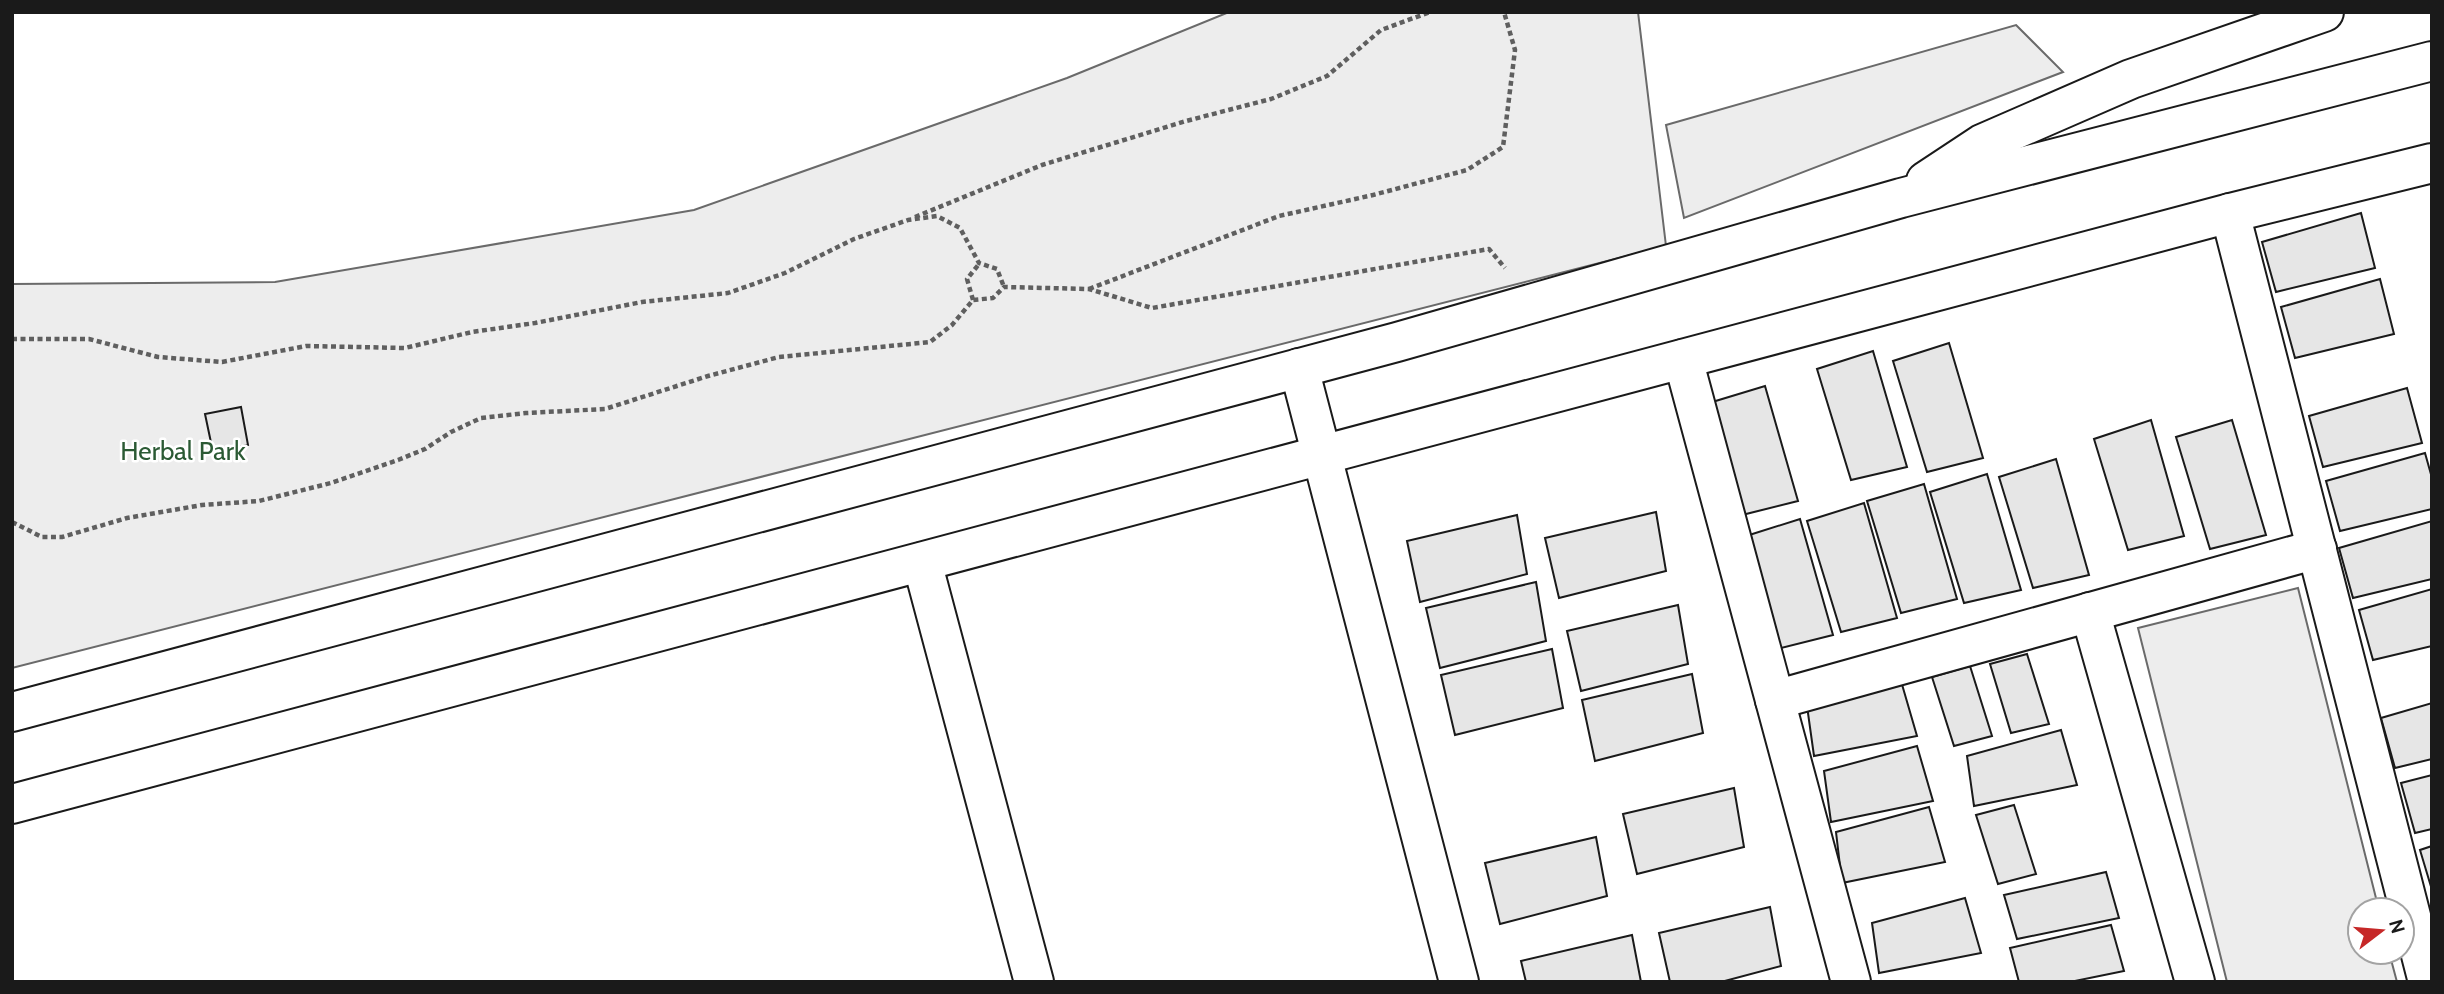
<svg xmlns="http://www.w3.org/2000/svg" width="2444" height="994" font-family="Cabin,sans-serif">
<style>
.built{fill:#ededed;stroke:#6a6a6a;stroke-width:2}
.building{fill:#e6e6e6;stroke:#1a1a1a;stroke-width:2}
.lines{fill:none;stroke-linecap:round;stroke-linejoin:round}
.minor-casing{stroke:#1a1a1a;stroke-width:42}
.path{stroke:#5f5f5f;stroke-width:4.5;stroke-dasharray:5 3.5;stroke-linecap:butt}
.minor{stroke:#fff;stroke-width:38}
.labels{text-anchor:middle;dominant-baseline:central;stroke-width:5;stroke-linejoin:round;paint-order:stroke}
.park-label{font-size:26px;fill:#2b5a34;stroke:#fff}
</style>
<rect width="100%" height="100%" fill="#fff"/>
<g class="built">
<polygon points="1229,12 1638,12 1666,246 12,668 12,284 275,282 694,210 1067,78"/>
<polygon points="2016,25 2063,72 1684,218 1666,125"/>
<polygon points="2298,588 2379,910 2360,910 2360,952 2389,952 2397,982 2227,982 2138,628"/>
</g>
<g class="building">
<polygon points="2361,213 2375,268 2276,292 2262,242"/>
<polygon points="2380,279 2394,334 2295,358 2281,307"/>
<polygon points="1949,343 1983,458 1927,472 1893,361"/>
<polygon points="1873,351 1907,467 1851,480 1817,369"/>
<polygon points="1765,386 1798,501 1742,515 1709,403"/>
<polygon points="2407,388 2422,443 2323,467 2309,416"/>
<polygon points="241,407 248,445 213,452 205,414"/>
<polygon points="2151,420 2184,536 2128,550 2094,439"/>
<polygon points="2232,420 2266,535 2210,549 2176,437"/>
<polygon points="2425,453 2432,478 2432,509 2340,531 2326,481"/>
<polygon points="2056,459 2089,575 2033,588 1999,477"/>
<polygon points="1987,474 2021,590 1964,603 1930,492"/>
<polygon points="1924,484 1957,599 1901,613 1867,501"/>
<polygon points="1864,503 1897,618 1841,632 1807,521"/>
<polygon points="1656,512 1666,571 1559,598 1545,538"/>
<polygon points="1517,515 1527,574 1420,602 1407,541"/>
<polygon points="1800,519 1833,635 1777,649 1743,537"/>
<polygon points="2432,521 2432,579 2353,598 2339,548"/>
<polygon points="1536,582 1546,641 1440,668 1426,608"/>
<polygon points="2432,589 2432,646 2373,660 2359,610"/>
<polygon points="1678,605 1688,664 1581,691 1567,631"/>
<polygon points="1552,649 1563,708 1455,735 1441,675"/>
<polygon points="2027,654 2049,724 2011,733 1990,664"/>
<polygon points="1970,666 1992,736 1954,746 1932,677"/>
<polygon points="1692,674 1703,733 1595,761 1582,700"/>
<polygon points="1901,681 1917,736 1814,756 1807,706"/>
<polygon points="2432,703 2432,759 2395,768 2381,718"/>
<polygon points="2061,730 2077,785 1974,806 1967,756"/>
<polygon points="1917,746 1933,801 1831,822 1824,771"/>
<polygon points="2432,775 2432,829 2415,833 2401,783"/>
<polygon points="1734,788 1744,847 1637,874 1623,814"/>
<polygon points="2014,805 2036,874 1998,884 1976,815"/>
<polygon points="1929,807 1945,862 1842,883 1836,832"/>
<polygon points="1596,837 1607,896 1500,924 1485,863"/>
<polygon points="2432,846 2432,890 2420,850"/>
<polygon points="2106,872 2119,918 2017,939 2004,895"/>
<polygon points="1965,898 1981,953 1879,973 1872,923"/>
<polygon points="1770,907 1781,966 1721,982 1670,982 1659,933"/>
<polygon points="2111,925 2124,971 2070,982 2019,982 2010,948"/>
<polygon points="1632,935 1641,982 1526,982 1521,961"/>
</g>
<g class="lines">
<defs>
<g id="minor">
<polyline points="1926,181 1982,144 2131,79 2324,12"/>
<polyline points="2230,213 2428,982"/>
<polyline points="1683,359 1851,982"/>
<polyline points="1299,368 1459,982"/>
<polyline points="922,562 1034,982"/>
<polyline points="2090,612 2195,982"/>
<polyline points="1775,700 2317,549"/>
<polyline points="12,712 1397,342 1901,198 2432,61"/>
<polyline points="12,804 2230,213 2432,163"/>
</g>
</defs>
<use href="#minor" class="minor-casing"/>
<g class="path">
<polyline points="915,217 1042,165 1186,121 1271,99 1327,76 1381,30 1430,12"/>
<polyline points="1089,289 1279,216 1373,195 1467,170 1503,147 1515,50 1504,12"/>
<polyline points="973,300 967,279 979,264"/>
<polyline points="12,339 89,339 158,357 222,362 306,346 405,348 472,332 535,323 642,302 728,293 785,273 854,239 908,220 937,216 960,228 979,263 997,269 1004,287"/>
<polyline points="12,522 42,537 62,537 127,518 202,505 259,501 331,483 398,460 425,449 451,432 481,418 526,413 605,409 708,376 779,357 930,342 952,325 973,300 993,298 1004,287 1089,289 1152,308 1489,249 1505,268"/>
</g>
<use href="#minor" class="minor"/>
</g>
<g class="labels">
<g class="park-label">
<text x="183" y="451">Herbal Park</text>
</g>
</g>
<rect width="2444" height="994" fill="none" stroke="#1a1a1a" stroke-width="28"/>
<g transform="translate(2381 931) rotate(74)"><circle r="33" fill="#ffffff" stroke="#a3a3a3" stroke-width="2"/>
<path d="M0-5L12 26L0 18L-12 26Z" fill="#c62828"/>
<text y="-10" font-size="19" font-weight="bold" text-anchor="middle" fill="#1a1a1a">N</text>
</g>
</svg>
